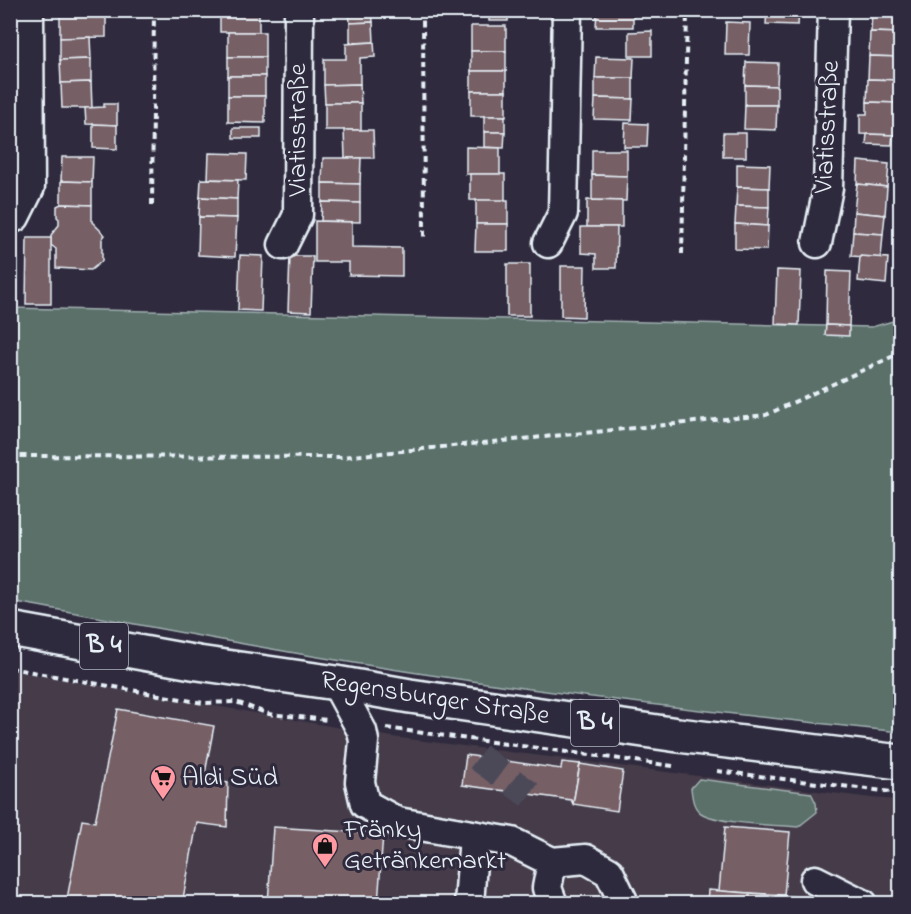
<svg xmlns="http://www.w3.org/2000/svg" width="911" height="914" font-family="'Indie Flower',sans-serif">
<style>
.built{fill:#443a49}
.green{fill:#5a6f69;stroke:#a1b0b0;stroke-width:1.5}
.building{fill:#765f65;stroke:#e8f1f8;stroke-width:1.5}
.lines{fill:none;stroke-linecap:round;stroke-linejoin:round}
.minor-tunnel{stroke:#4b4859;stroke-width:28;stroke-dasharray:28 14;stroke-linecap:butt}
.minor-casing{stroke:#e8f1f8;stroke-width:33}
.major-casing{stroke:#e8f1f8;stroke-width:38}
.path{stroke:#e8f1f8;stroke-width:4;stroke-dasharray:6 4.5;stroke-linecap:butt}
.minor{stroke:#2f2a3d;stroke-width:28}
.major{stroke:#2f2a3d;stroke-width:33}
.labels{text-anchor:middle;dominant-baseline:central;stroke-width:6;stroke-linejoin:round;paint-order:stroke}
.shield{fill:#2f2a3d;stroke:#b0b5c0;stroke-width:1.5}
.shield-label{font-size:26px;font-weight:bold;fill:#e8f1f8}
.street-label{font-size:27px;fill:#e8f1f8;stroke:#2f2a3d}
.poi-label{font-size:27px;fill:#e8f1f8;stroke:#2f2a3d;text-anchor:start}
</style>
<rect width="100%" height="100%" fill="#2f2a3d"/>
<filter id="ink" filterUnits="userSpaceOnUse"><feTurbulence type="fractalNoise" baseFrequency=".0167" numOctaves="2"/><feDisplacementMap in="SourceGraphic" scale="12" xChannelSelector="R" yChannelSelector="G"/><feConvolveMatrix kernelMatrix="1 2 1 2 8 2 1 2 1" color-interpolation-filters="sRGB"/></filter>
<g filter="url(#ink)">
<polygon class="built" points="10,670 393,737 872,798 900,800 900,903 11,903"/>
<g class="green">
<path d="M10,308L872,327L900,319V732C746,716 592,699 438,676C295,655 153,627 11,601Z"/>
<path d="M699,779L811,793L816,803L817,812L798,827C775,825 719,824 701,813C693,808 692,797 691,788Z"/>
</g>
<g class="building">
<rect x="220" y="10" width="39" height="22"/>
<polygon points="349,10 372,10 373,22 350,23"/>
<rect x="489" y="10" width="19" height="11"/>
<polygon points="597,10 633,10 633,27 596,27"/>
<polygon points="767,10 799,10 798,25 766,24"/>
<polygon points="872,10 900,10 900,33 871,32"/>
<polygon points="106,12 106,37 60,38 60,13"/>
<polygon points="373,22 374,42 350,43 350,23"/>
<polygon points="726,22 750,23 749,55 725,55"/>
<rect x="471" y="26" width="35" height="25"/>
<polygon points="652,31 652,56 629,56 629,32"/>
<rect x="228" y="32" width="37" height="25"/>
<polygon points="870,32 900,33 900,57 869,56"/>
<polygon points="90,37 91,59 60,60 60,38"/>
<polygon points="374,42 375,57 360,58 360,84 324,85 324,59 346,59 346,44"/>
<rect x="471" y="51" width="35" height="20"/>
<polygon points="869,56 900,57 899,80 868,79"/>
<rect x="228" y="57" width="37" height="19"/>
<polygon points="596,57 634,58 633,78 595,78"/>
<polygon points="91,59 91,82 61,83 60,60"/>
<polygon points="746,62 778,63 777,86 745,85"/>
<rect x="471" y="71" width="35" height="20"/>
<rect x="228" y="76" width="37" height="20"/>
<polygon points="595,78 633,78 633,99 595,98"/>
<polygon points="868,79 899,80 898,103 867,102"/>
<polygon points="91,82 92,108 62,108 61,83"/>
<polygon points="360,84 361,103 325,103 324,85"/>
<polygon points="745,85 777,86 777,105 745,105"/>
<rect x="471" y="91" width="35" height="25"/>
<polygon points="228,96 265,96 265,123 228,122"/>
<polygon points="595,98 633,99 632,120 594,119"/>
<polygon points="867,102 898,103 898,114 900,114 900,135 860,134 860,114 867,114"/>
<rect x="325" y="103" width="36" height="27"/>
<polygon points="104,104 117,104 117,125 86,124 85,108 104,107"/>
<polygon points="745,105 777,105 776,130 744,129"/>
<rect x="484" y="116" width="21" height="16"/>
<polygon points="625,123 648,124 647,147 624,147"/>
<polygon points="93,124 117,125 117,149 93,148"/>
<rect x="233" y="128" width="28" height="10"/>
<polygon points="344,130 373,130 374,158 345,158"/>
<polygon points="484,132 505,132 504,148 484,147"/>
<rect x="723" y="133" width="23" height="24"/>
<polygon points="867,134 893,135 892,145 866,144"/>
<polygon points="466,147 500,148 500,174 466,174"/>
<polygon points="592,150 627,150 627,176 592,175"/>
<polygon points="209,153 247,154 246,180 208,179"/>
<polygon points="62,157 93,157 92,182 61,181"/>
<polygon points="323,158 361,158 360,184 322,183"/>
<polygon points="858,161 889,164 887,187 857,184"/>
<polygon points="737,164 770,165 769,188 737,187"/>
<polygon points="470,174 505,174 505,201 470,200"/>
<polygon points="592,175 627,176 626,201 592,200"/>
<polygon points="201,179 238,180 237,199 200,197"/>
<polygon points="61,181 92,182 92,205 61,204"/>
<polygon points="322,183 360,184 360,203 322,202"/>
<polygon points="857,184 887,187 885,215 854,212"/>
<polygon points="737,187 769,188 769,207 736,206"/>
<polygon points="200,197 237,199 237,218 199,217"/>
<rect x="476" y="200" width="32" height="24"/>
<polygon points="587,200 622,201 622,227 587,227"/>
<polygon points="322,202 360,203 360,222 321,221"/>
<polygon points="61,204 92,205 92,222 105,235 102,239 102,261 91,270 56,268 56,249 51,245 51,235 59,225 59,219 57,217 57,206"/>
<polygon points="736,206 769,207 768,226 735,224"/>
<polygon points="854,212 885,215 883,234 853,232"/>
<polygon points="199,217 237,218 235,257 198,255"/>
<polygon points="315,221 352,222 352,247 402,248 402,276 349,275 349,262 315,262"/>
<polygon points="476,224 508,224 508,251 475,251"/>
<polygon points="735,224 768,226 767,250 735,249"/>
<polygon points="581,227 617,227 616,268 596,268 596,254 581,253"/>
<polygon points="853,232 883,234 881,258 851,256"/>
<polygon points="27,238 51,238 51,304 26,304"/>
<polygon points="240,255 263,256 261,311 238,310"/>
<polygon points="290,256 313,256 311,312 288,311"/>
<polygon points="860,256 888,258 886,284 858,281"/>
<rect x="507" y="264" width="23" height="52"/>
<polygon points="561,266 585,266 584,317 561,316"/>
<polygon points="777,270 801,271 799,325 775,324"/>
<polygon points="827,271 851,272 849,326 826,325"/>
<polygon points="826,325 849,326 849,336 825,335"/>
<polygon points="118,709 214,726 204,779 228,783 227,827 197,823 182,904 66,904 82,820 95,822"/>
<polygon points="466,755 561,769 562,762 580,764 573,804 571,800 462,785"/>
<polygon points="580,764 623,771 617,811 573,804"/>
<polygon points="273,827 383,834 378,904 268,904"/>
<polygon points="725,827 790,832 784,895 719,891"/>
<polygon points="708,890 812,898 812,904 707,904"/>
</g>
<g class="lines">
<polyline class="minor-tunnel" points="478,757 530,795"/>
<defs>
<g id="minor">
<polyline points="15,217 30,187 29,10"/>
<polyline points="548,243 563,213 567,10"/>
<polyline points="817,243 828,188 833,10"/>
<polyline points="283,245 298,215 299,10"/>
<polyline points="336,683 362,731 364,741 360,782 365,804 398,822 512,842 552,862 547,888 553,904"/>
<polyline points="552,862 586,859 609,872 623,901 623,904"/>
<polyline points="815,880 863,904"/>
<polyline points="469,904 474,836"/>
</g>
<polyline id="major" points="10,629 198,663 336,683 410,696 678,735 900,762"/>
</defs>
<use href="#minor" class="minor-casing"/>
<use href="#major" class="major-casing"/>
<g class="path">
<polyline points="423,10 424,237"/>
<polyline points="152,205 154,10"/>
<polyline points="682,254 687,10"/>
<polyline points="10,456 341,457 766,415 900,353"/>
<polyline points="10,668 203,703 236,702 269,714 328,720"/>
<polyline points="386,728 673,766"/>
<polyline points="717,771 900,793"/>
</g>
<use href="#minor" class="minor"/>
<use href="#major" class="major"/>
</g>
</g>
<defs>
<symbol id="supermarket-pin" viewBox="-11 -11 22 30"><path d="M0 17L-7.5 6A9.5 9.5 0 1 1 7.5 6Z" fill="#ff9aa2" stroke="#2f2a3d"/><path d="M-6-5.5h2.5l.6 2H6L4.5 2H-2.5L-4.4-4H-6ZM-1.5 3.2a1.3 1.3 0 1 0 .1 0ZM3 3.2a1.3 1.3 0 1 0 .1 0Z" fill="#111"/></symbol>
<symbol id="shop-pin" viewBox="-11 -11 22 30"><path d="M0 17L-7.5 6A9.5 9.5 0 1 1 7.5 6Z" fill="#ff9aa2" stroke="#2f2a3d"/><path d="M-5-2.5h2.3a2.7 3.5 0 0 1 5.4 0H5L5.5 6h-11ZM-1.5-2.5h3a1.5 2.3 0 0 0-3 0Z" fill="#111"/></symbol>
</defs>
<g fill-rule="evenodd">
<use href="#supermarket-pin" x="148" y="763" width="30" height="40"/>
<use href="#shop-pin" x="310" y="831" width="30" height="40"/>
</g>
<g class="labels">
<g class="shield">
<rect x="80" y="623" width="48" height="46" rx="4.5"/>
<rect x="571" y="700" width="48" height="46" rx="4.5"/>
</g>
<g class="shield-label">
<text x="104" y="646">B 4</text>
<text x="595" y="723">B 4</text>
</g>
<g class="street-label">
<text transform="translate(828 127) rotate(-87)">Viatisstraße</text>
<text transform="translate(298 130) rotate(-90)">Viatisstraße</text>
<text transform="translate(435 699) rotate(9)">Regensburger Straße</text>
</g>
<g class="poi-label">
<text x="182" y="778">Aldi Süd</text>
<text x="344" y="830">Fränky<tspan x="344" dy="31">Getränkemarkt</tspan></text>
</g>
</g>
<rect width="911" height="914" fill="none" stroke="#2f2a3d" stroke-width="36"/>
<rect x="18" y="18" width="875" height="878" fill="none" stroke="#e8f1f8" stroke-width="2" filter="url(#ink)"/>
</svg>
